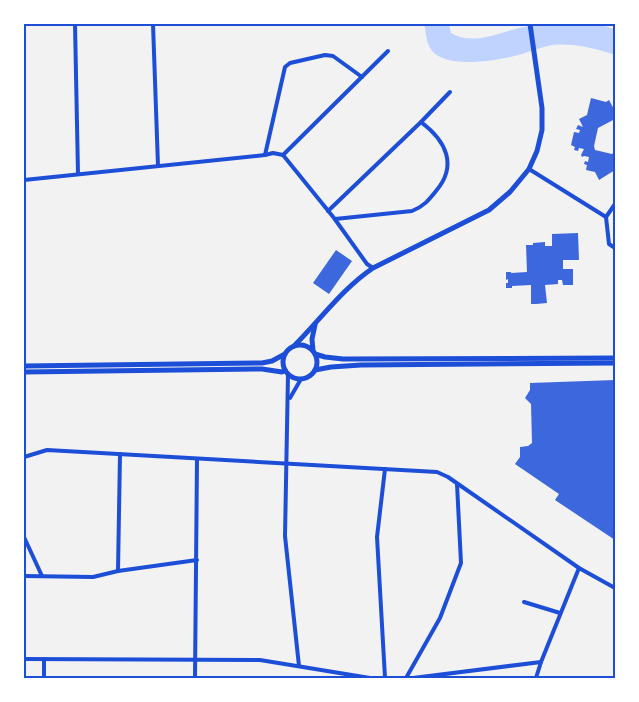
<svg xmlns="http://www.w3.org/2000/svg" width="639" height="702" font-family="'Public Sans',sans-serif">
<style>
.water{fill:#bfd3fe}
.building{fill:#3d67dc}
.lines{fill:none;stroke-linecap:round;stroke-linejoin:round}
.minor{stroke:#1d4ed8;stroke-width:4}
.secondary{stroke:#1d4ed8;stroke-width:5}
.neatline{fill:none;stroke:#1d4ed8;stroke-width:2}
</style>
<rect width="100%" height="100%" fill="#f2f2f2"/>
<path class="water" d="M424,24H449L451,33C471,46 498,33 519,28C541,24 596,19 615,30V55C595,48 573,43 552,45C542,47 532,51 522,54C501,60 441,72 429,46C426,40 426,31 424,24Z"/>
<g class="building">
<polygon points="591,98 606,102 609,100 615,111 615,119 598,128 594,146 595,150 612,154 615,152 615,170 599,180 595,172 586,170 587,165 584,164 585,161 588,162 589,157 584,156 582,157 581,155 584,149 579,148 578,151 574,150 575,147 571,145 574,132 579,133 580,130 576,129 578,125 583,127 579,119 587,115"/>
<polygon points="578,233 579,260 563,260 563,269 573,269 573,285 563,285 562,280 558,280 558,284 545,285 547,303 536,304 531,304 531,285 512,286 512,288 506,288 506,283 508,283 508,279 506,280 506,272 511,272 511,273 527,272 526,245 533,245 533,243 545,242 545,246 552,246 552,234"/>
<polygon points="336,250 352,261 329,294 313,283"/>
<polygon points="615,380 615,540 555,500 559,494 515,464 520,457 520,447 528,446 532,443 531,404 525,398 530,390 530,383"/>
</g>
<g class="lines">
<g class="minor">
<polyline points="75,24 78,174"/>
<polyline points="153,24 158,166"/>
<polyline points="265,155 285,67 290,63 325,55 333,56 362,77"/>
<polyline points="283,155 388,51"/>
<polyline points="529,169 606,217"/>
<polyline points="24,180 265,155 273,153 283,155 334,218 367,264 373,268"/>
<polyline points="615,204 606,217 609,244 615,248"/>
<polyline points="328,211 421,122 450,92"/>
<path d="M335,219L412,211C424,206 428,201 436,191C458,165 446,141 421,122"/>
<polyline points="288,374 285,536 299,666"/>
<polyline points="290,398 301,379"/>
<polyline points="24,457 47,450 437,472 448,477 579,568 615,588"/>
<polyline points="24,537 42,576"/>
<polyline points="118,571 120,454"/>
<polyline points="24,576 93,577 118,571 197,560"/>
<polyline points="524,602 560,613"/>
<polyline points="24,659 260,660 370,678"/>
<polyline points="44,659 44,678"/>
<polyline points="195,678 197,459"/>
<polyline points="385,678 377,537 385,469"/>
<polyline points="406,678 440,618 461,563 457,484"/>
<polyline points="413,678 541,662"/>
<polyline points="536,678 541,662 579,568"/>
</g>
<g class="secondary">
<circle cx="300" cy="362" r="17"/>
<path d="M294,346C320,320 342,289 373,268L489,210L510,192L529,169L537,151L542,130V108L530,24"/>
<polyline points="313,351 312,339 315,325"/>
<polyline points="315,354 325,357 343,359 615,358"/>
<polyline points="24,366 262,363 272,361 285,354"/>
<polyline points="315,370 331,367 361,365 615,363"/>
<polyline points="24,372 262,369 282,372 285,370"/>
</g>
</g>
<rect width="639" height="702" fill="none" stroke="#ffffff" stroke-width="50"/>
<rect x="25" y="25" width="589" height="652" class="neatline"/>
</svg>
